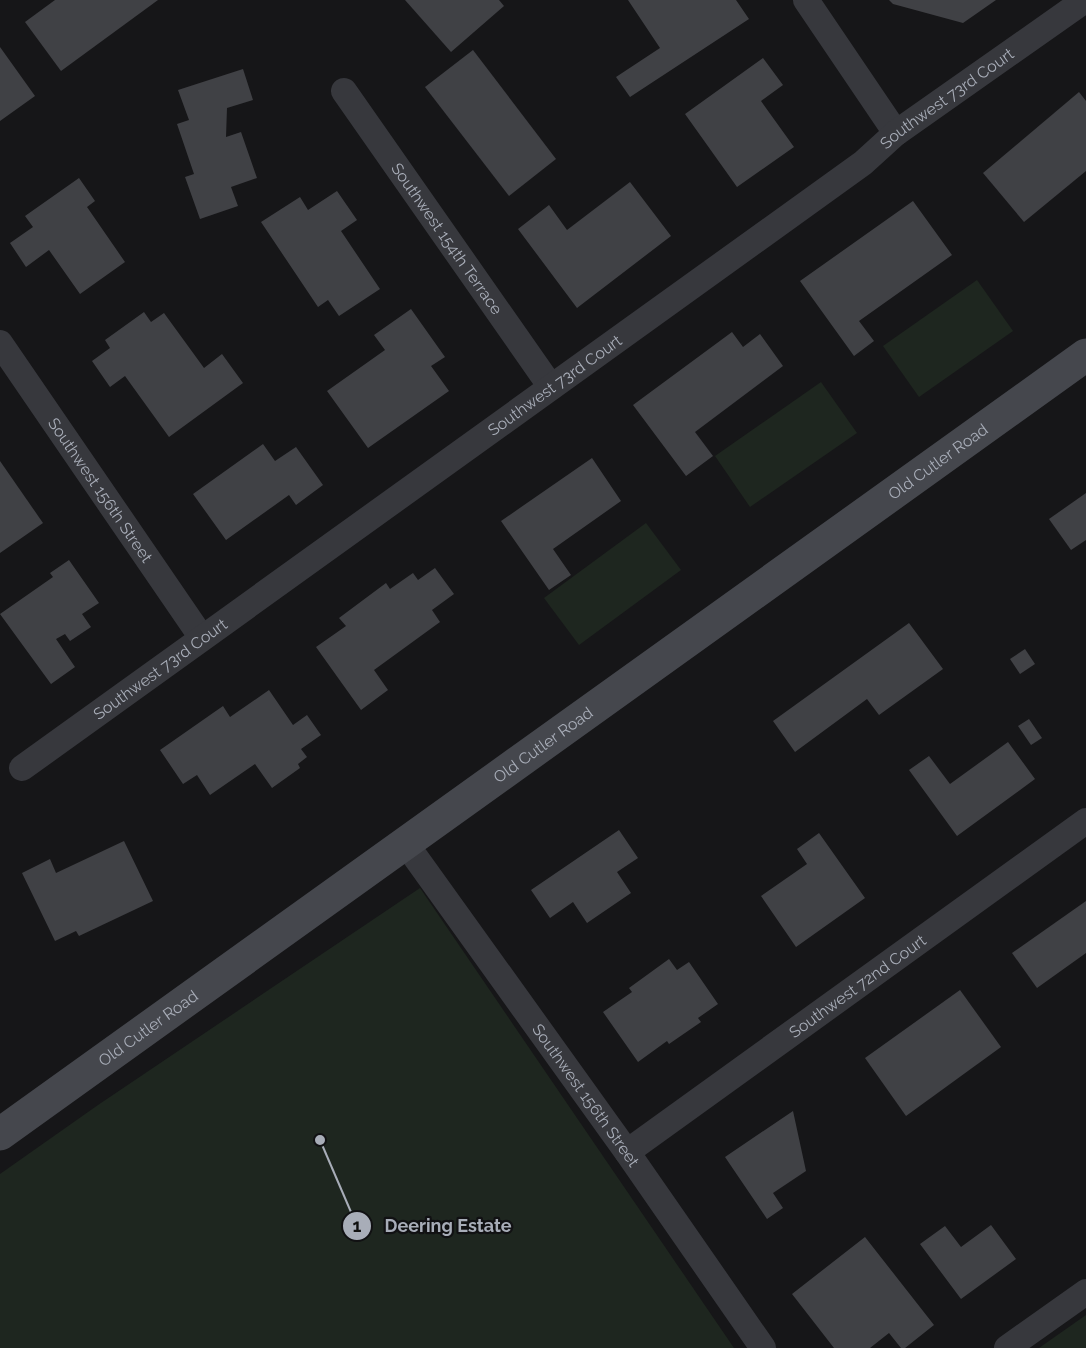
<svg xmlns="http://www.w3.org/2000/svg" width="1086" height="1348" font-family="Raleway,sans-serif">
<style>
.green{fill:#1e261f}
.building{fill:#404145}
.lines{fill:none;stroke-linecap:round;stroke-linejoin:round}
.minor{stroke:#37383d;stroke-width:26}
.secondary{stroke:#45474d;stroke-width:33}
.labels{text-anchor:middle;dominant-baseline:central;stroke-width:4.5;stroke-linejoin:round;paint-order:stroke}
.street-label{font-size:16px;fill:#a8adb8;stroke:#111113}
.leader{fill:none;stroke:#a8adb8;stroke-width:2}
.callout-dot{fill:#a8adb8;stroke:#111113;stroke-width:2}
.mark-label{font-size:18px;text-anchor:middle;font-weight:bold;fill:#111}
.callout-label{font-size:18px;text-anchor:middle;font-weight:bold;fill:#a8adb8;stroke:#111113;stroke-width:4.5;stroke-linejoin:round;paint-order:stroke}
</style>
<rect width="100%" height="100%" fill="#161618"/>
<g class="green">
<polygon points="977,280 1013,331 919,397 883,346"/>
<polygon points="821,382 857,433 750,507 715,456"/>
<polygon points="646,523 681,570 579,645 544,598"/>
<polygon points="420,888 734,1348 0,1348 0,1174 98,1105"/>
<polygon points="1086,1315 1086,1348 1039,1348"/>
</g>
<g class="building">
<polygon points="55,0 158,0 61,71 25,22"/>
<polygon points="405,0 499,0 504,6 451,52"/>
<polygon points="628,0 736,0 749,19 630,97 616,77 660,48"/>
<polygon points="889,0 996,0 963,23 893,4"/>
<polygon points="0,47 35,96 0,121"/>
<polygon points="473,50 556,159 509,196 425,87"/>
<polygon points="763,58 783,85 761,101 794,147 737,187 685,114"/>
<polygon points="243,69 253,100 227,108 226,137 241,132 257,178 231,187 238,206 200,219 185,177 194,174 177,124 189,120 178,90"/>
<polygon points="1079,92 1086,101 1086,171 1024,222 983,173"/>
<polygon points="79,178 95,201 87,207 125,262 80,294 49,250 26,267 10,243 33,227 25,216"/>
<polygon points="630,182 671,236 577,308 518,229 549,205 567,230"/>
<polygon points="337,191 357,220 341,231 380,289 339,316 328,300 318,307 261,222 300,197 308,210"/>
<polygon points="913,201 952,255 859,321 874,341 854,356 800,281"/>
<polygon points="411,309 445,357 431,366 449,391 368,448 327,391 385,350 374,335"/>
<polygon points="144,312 151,322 164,313 204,368 222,354 243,383 169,437 125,376 110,387 92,361 110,348 105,340"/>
<polygon points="732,332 743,347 760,334 783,366 695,432 713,456 686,476 633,405"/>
<polygon points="263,444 275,461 296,447 323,485 296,505 289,495 226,540 193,494"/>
<polygon points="592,458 621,501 553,549 571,575 549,590 501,521"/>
<polygon points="0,461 43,523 0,553"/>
<polygon points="1086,493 1086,540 1071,550 1049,519"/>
<polygon points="69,560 99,603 82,614 91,627 70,641 65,634 56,639 75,667 51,684 0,614 53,577 50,573"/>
<polygon points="435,568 454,594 432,610 440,622 374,670 388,690 361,710 316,647 346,626 339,618 386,583 390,589 413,573 418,580"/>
<polygon points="909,623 943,669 879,715 867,699 795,752 773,721"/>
<polygon points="1025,649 1035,664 1020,674 1010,659"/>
<polygon points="269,690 293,725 307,715 321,735 301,749 307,757 298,764 300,768 272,788 255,764 210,795 197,775 183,784 160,750 223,706 230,717"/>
<polygon points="1029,719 1042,738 1031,745 1018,726"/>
<polygon points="1008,742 1035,779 957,836 909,770 929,756 950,784"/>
<polygon points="619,830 638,858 617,872 631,893 587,923 573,902 550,918 531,890"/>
<polygon points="819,833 865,898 796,947 761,896 807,864 797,849"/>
<polygon points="124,841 153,901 79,936 76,931 55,941 22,873 50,859 56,873"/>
<polygon points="1086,901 1086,953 1037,988 1012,953"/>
<polygon points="669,959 677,970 689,962 718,1004 698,1018 701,1022 669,1044 667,1041 638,1062 603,1012 632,992 629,988"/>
<polygon points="960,990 1001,1047 906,1116 865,1058"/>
<polygon points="793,1111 806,1171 773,1193 783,1208 767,1219 725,1157"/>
<polygon points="991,1225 1016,1259 961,1299 920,1244 945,1226 961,1247"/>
<polygon points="865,1237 934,1325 905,1348 901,1348 889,1333 870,1348 834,1348 792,1294"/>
</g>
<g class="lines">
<g class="minor">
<polyline points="806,0 896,133"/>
<path id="s1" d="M344,91L551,387"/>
<path id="s2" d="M0,343L202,638"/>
<path id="s3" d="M22,768L863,163L896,133L1085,0"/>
<path id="s4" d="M406,844L627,1152L763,1348"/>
<path id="s5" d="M627,1152L1086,821"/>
<polyline points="1007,1348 1086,1292"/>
</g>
<path class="secondary" id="s6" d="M0,1134L1086,355"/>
</g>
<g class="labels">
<g class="street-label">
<text stroke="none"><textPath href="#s3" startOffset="1142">Southwest 73rd Court</textPath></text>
<text stroke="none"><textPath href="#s1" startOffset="180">Southwest 154th Terrace</textPath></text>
<text stroke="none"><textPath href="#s3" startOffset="656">Southwest 73rd Court</textPath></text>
<text stroke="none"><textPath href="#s6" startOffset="1154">Old Cutler Road</textPath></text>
<text stroke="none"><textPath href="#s2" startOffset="178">Southwest 156th Street</textPath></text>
<text stroke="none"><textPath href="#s3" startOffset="170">Southwest 73rd Court</textPath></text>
<text stroke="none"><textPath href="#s6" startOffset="668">Old Cutler Road</textPath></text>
<text stroke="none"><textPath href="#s5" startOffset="284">Southwest 72nd Court</textPath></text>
<text stroke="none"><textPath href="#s6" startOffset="182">Old Cutler Road</textPath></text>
<text stroke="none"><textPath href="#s4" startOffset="309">Southwest 156th Street</textPath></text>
</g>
</g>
<path class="leader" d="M320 1140L357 1226"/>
<g class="callout-dot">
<circle cx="320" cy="1140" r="6"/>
<circle cx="357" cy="1226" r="15"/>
</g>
<g class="mark-label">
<text x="357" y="1232">1</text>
</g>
<g class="callout-label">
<text x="448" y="1232">Deering Estate</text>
</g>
</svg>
